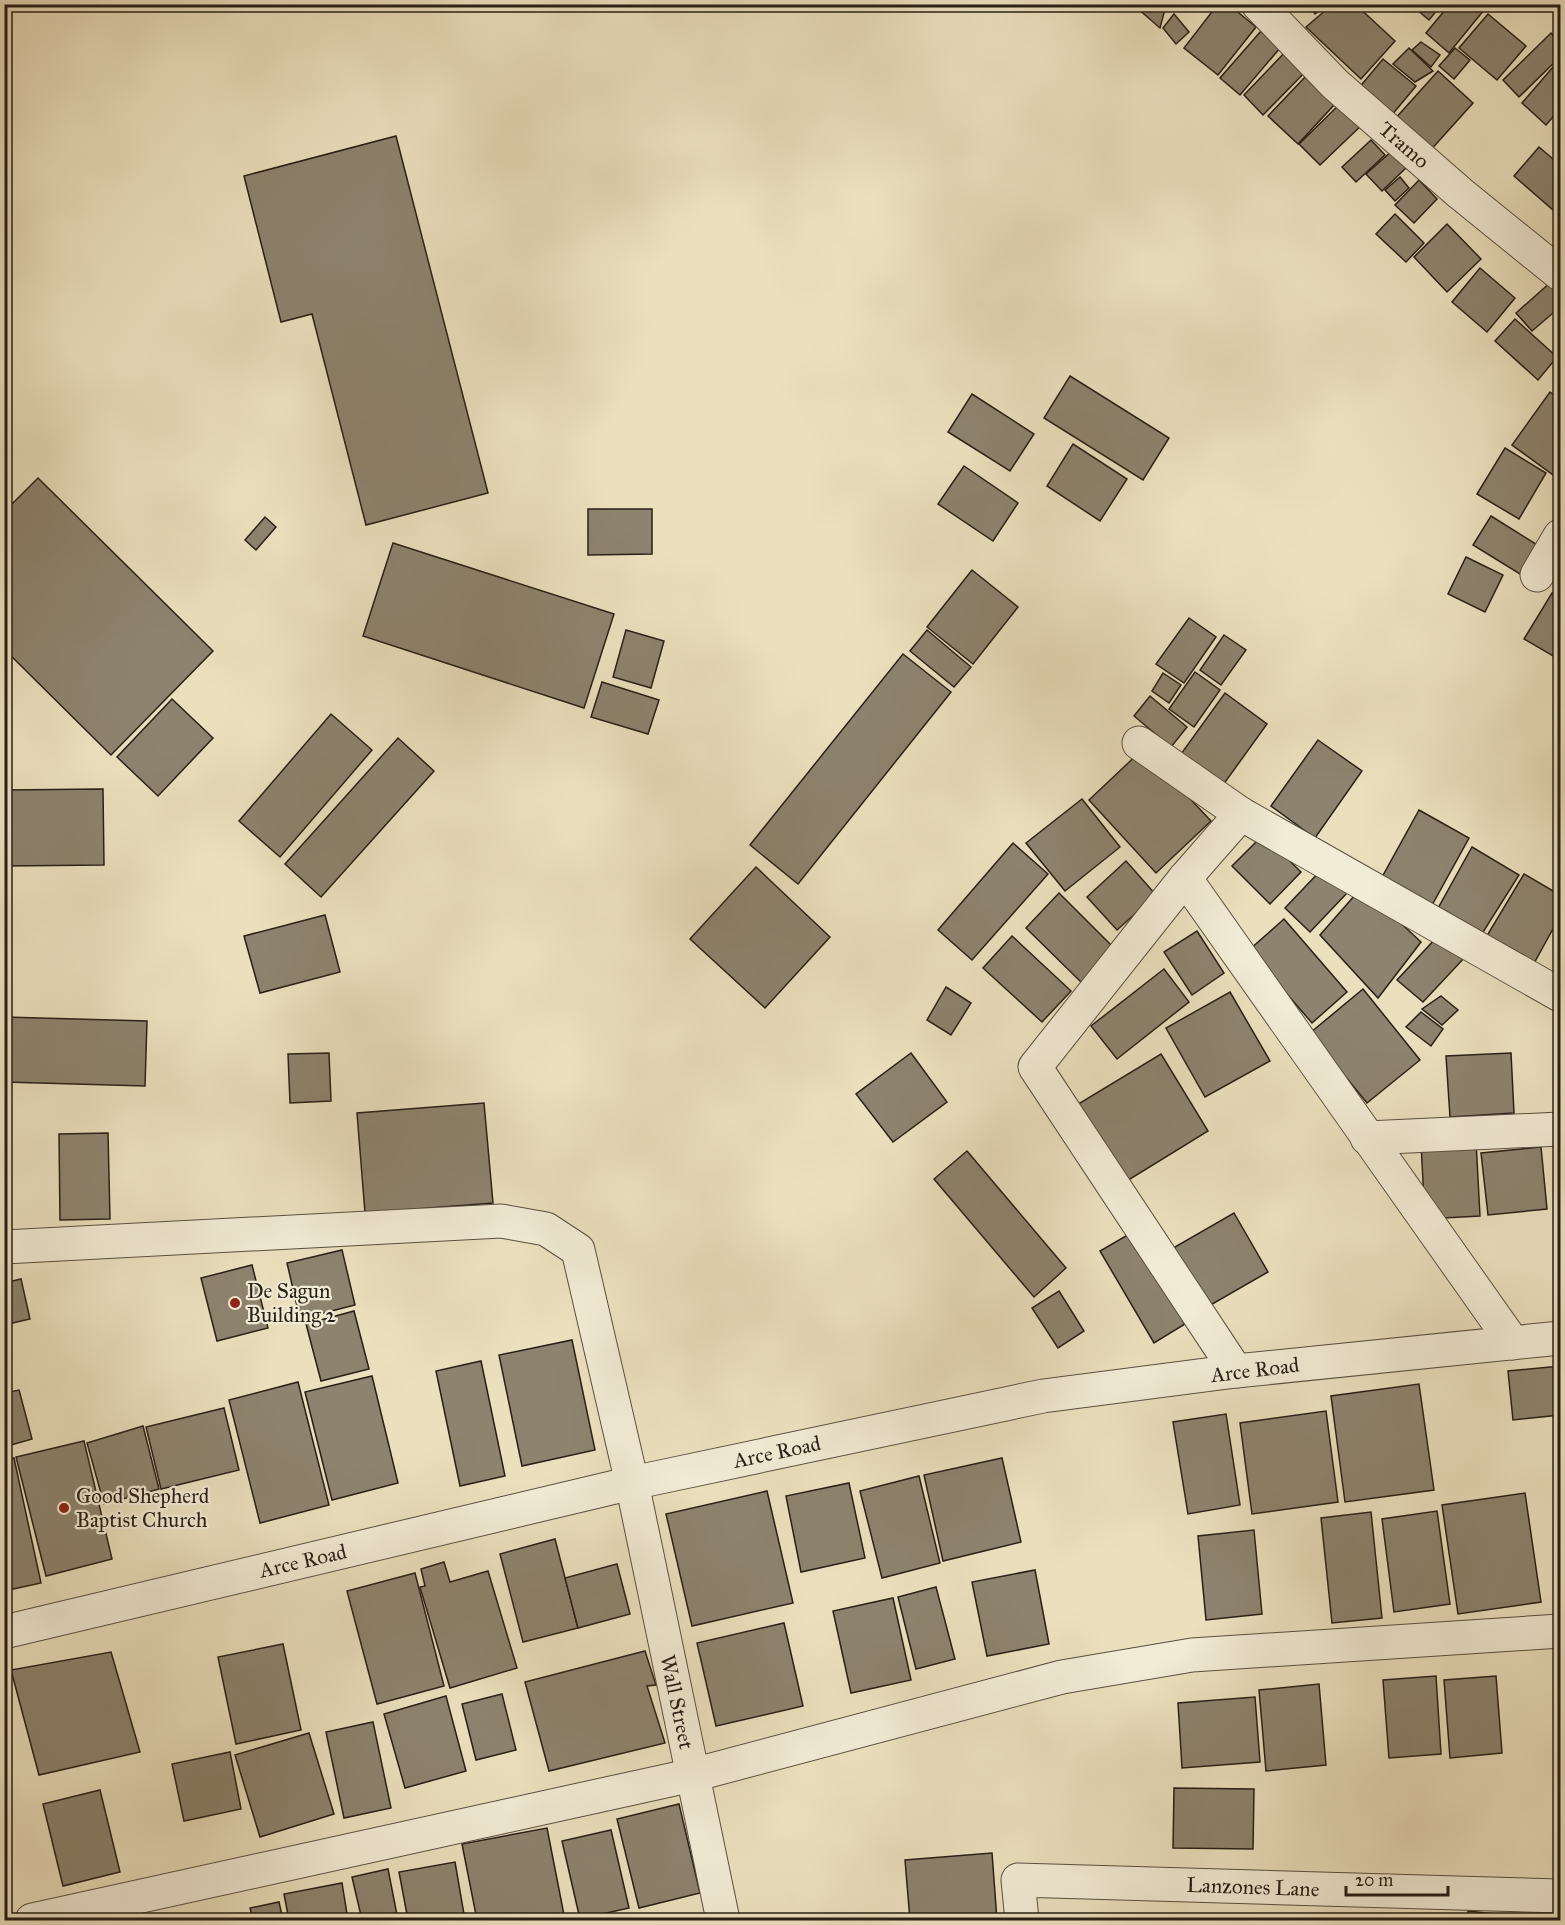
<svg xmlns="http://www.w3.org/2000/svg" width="1565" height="1925" font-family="'IM FELL Great Primer',serif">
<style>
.building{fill:#8d836e;stroke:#281f17;stroke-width:1.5}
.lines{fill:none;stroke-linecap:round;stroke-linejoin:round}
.minor-casing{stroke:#594f41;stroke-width:35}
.minor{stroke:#f2ebd5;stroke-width:33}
.poi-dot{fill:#8f2418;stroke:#f2ebd5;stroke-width:2}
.labels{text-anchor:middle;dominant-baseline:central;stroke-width:4.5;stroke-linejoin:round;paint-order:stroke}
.street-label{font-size:21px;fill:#281f17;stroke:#f2ebd5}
.poi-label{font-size:21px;fill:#281f17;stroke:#f2ebd5;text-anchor:start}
</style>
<rect width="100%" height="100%" fill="#ebe0be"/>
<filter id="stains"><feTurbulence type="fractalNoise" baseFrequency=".00333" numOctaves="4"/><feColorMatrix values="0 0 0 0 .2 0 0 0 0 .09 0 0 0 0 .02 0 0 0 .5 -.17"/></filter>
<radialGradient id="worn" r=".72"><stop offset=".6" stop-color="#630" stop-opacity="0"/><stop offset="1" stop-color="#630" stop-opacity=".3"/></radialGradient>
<g class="building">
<polygon points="1138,4 1174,4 1165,9 1160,28 1137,8"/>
<polygon points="1218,4 1228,4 1256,27 1218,75 1184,48"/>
<polygon points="1308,4 1327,4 1315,14"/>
<polygon points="1333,4 1355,4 1395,41 1361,79 1306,27"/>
<polygon points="1410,4 1442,4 1429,20"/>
<polygon points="1450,4 1478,4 1484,10 1449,53 1426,33"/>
<polygon points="1174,14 1189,32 1176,44 1163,28"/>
<polygon points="1488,14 1526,46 1497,80 1459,48"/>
<polygon points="1261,31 1280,48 1240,95 1220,78"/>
<polygon points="1551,33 1560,43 1560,57 1519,97 1503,80"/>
<polygon points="1421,42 1440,55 1431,67 1412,50"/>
<polygon points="1289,48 1309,68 1263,115 1244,95"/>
<polygon points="1409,48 1433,71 1415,82 1393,64"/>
<polygon points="1455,48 1470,60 1454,79 1439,66"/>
<polygon points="1383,59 1416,86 1391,116 1358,89"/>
<polygon points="1560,59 1560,109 1546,125 1522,103"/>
<polygon points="1438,71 1473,103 1429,152 1394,120"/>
<polygon points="1306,76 1335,104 1298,144 1268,116"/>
<polygon points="1346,98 1367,120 1320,165 1299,144"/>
<polygon points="396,136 488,493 366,525 312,314 281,322 244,176"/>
<polygon points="1371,140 1385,155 1356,182 1342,167"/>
<polygon points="1539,147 1560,165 1560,216 1514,176"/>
<polygon points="1392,151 1407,167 1382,191 1366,174"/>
<polygon points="1400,177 1409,188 1395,201 1385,190"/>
<polygon points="1419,180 1437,199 1414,223 1395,205"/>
<polygon points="1395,214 1424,243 1406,262 1376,234"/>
<polygon points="1447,224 1481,259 1447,292 1414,257"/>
<polygon points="1480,268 1515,298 1487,332 1452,302"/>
<polygon points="1552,281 1560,290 1560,307 1532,331 1516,313"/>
<polygon points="1515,319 1557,357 1538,380 1495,341"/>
<polygon points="1070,376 1169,438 1143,480 1044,418"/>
<polygon points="1550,392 1560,399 1560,480 1512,445"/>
<polygon points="972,394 1034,434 1010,471 948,432"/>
<polygon points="1073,444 1127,479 1100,521 1047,486"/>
<polygon points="1505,448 1546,473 1519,519 1477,494"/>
<polygon points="964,466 1018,503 993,541 938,504"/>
<polygon points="38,478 213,651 111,755 4,649 4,512"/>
<polygon points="588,509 652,509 652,554 588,555"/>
<polygon points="1491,516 1539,546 1520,574 1473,545"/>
<polygon points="265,517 276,527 256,550 245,540"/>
<polygon points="393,543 614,614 584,708 363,636"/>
<polygon points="1466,557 1503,575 1485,612 1448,594"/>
<polygon points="972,570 1018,607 973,664 927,627"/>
<polygon points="1552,593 1560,598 1560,660 1524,639"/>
<polygon points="1189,618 1216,637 1184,683 1156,664"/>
<polygon points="626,630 664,641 651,688 613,677"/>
<polygon points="927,630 971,667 954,687 910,651"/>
<polygon points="1224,635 1246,650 1221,685 1200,670"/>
<polygon points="903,654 951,692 798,884 750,845"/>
<polygon points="1195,672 1220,690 1194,727 1169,709"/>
<polygon points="1163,673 1181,685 1169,703 1152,691"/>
<polygon points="602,682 659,700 648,734 591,717"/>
<polygon points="1225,693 1267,724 1223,785 1181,754"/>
<polygon points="1150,696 1187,727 1171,747 1134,716"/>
<polygon points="172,699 213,738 158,796 117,757"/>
<polygon points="331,714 372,750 280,857 239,821"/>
<polygon points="398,738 434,771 321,897 285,864"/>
<polygon points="1318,740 1362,771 1315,838 1271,806"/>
<polygon points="1143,749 1211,821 1156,873 1089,800"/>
<polygon points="103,789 104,865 4,866 4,790"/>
<polygon points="1082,799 1120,847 1065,891 1026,843"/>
<polygon points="1419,810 1469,838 1431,907 1381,879"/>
<polygon points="1263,835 1301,872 1270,904 1232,866"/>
<polygon points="1013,843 1048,874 972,960 938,930"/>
<polygon points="1472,847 1519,875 1480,937 1437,910"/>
<polygon points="1126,861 1156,895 1117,930 1087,897"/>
<polygon points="756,867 830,937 765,1008 690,939"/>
<polygon points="1322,869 1347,893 1310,932 1285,908"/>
<polygon points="1524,874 1560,895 1560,916 1532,967 1485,939"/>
<polygon points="1362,887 1421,942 1378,998 1320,935"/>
<polygon points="1059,893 1116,950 1083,984 1026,928"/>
<polygon points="325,915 340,972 260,993 244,936"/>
<polygon points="1284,919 1347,992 1312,1023 1249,950"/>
<polygon points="1197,931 1224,973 1192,995 1164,952"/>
<polygon points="1012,936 1071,991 1042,1022 983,968"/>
<polygon points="1437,937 1467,955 1423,1002 1397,980"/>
<polygon points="1164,969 1189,1002 1117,1059 1091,1026"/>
<polygon points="946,987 971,1003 951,1035 927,1020"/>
<polygon points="1363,989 1420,1060 1367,1103 1310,1033"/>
<polygon points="1230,992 1270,1061 1205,1097 1166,1028"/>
<polygon points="1441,996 1458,1010 1442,1025 1422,1009"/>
<polygon points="1421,1012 1443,1029 1431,1046 1406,1027"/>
<polygon points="4,1017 147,1021 145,1086 4,1082"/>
<polygon points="329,1053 331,1101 290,1103 288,1054"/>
<polygon points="911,1053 947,1102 893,1142 856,1094"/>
<polygon points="1511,1053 1514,1113 1450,1117 1446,1056"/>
<polygon points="1161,1054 1208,1131 1122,1184 1075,1106"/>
<polygon points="484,1103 493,1203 365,1213 357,1113"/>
<polygon points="108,1133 110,1219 60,1220 59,1134"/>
<polygon points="1554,1139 1560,1139 1560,1207 1555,1207"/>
<polygon points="1476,1141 1480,1216 1425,1219 1421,1144"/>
<polygon points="1541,1147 1547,1209 1488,1215 1481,1153"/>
<polygon points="967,1151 1066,1268 1034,1297 934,1179"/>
<polygon points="1234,1213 1268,1272 1202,1310 1168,1251"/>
<polygon points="1131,1233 1185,1324 1154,1343 1100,1251"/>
<polygon points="342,1250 355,1305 300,1319 287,1263"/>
<polygon points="252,1265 268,1328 217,1341 201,1278"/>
<polygon points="21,1279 30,1319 4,1325 4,1283"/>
<polygon points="1059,1291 1084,1331 1058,1348 1032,1308"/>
<polygon points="354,1311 369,1369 321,1381 306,1324"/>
<polygon points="572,1340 595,1450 522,1466 499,1355"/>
<polygon points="481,1361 505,1476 460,1486 436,1371"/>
<polygon points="1560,1366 1560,1415 1513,1420 1508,1371"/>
<polygon points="372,1376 398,1483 332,1500 305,1392"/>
<polygon points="298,1382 329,1505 260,1523 229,1400"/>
<polygon points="1419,1384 1434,1490 1345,1502 1331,1396"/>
<polygon points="19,1390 32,1439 4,1447 4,1393"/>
<polygon points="224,1408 239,1470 161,1489 146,1427"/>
<polygon points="1326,1411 1338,1502 1252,1514 1240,1423"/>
<polygon points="1226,1414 1240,1505 1188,1514 1173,1422"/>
<polygon points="143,1426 159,1489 104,1504 87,1443"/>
<polygon points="84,1441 112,1559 46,1576 16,1457"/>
<polygon points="14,1458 41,1583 4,1591 4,1460"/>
<polygon points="1002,1458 1021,1542 943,1561 924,1475"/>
<polygon points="919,1476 940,1563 882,1578 860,1491"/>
<polygon points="849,1483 865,1558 801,1572 786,1496"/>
<polygon points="767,1491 793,1603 692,1626 666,1514"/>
<polygon points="1525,1493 1541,1602 1458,1614 1442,1505"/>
<polygon points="1437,1511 1450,1604 1394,1612 1382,1519"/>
<polygon points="1371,1512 1382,1618 1332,1623 1321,1518"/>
<polygon points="1254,1530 1262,1614 1206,1620 1198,1536"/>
<polygon points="555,1539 578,1628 523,1642 500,1554"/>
<polygon points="444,1562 450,1582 488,1571 517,1668 450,1688 420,1587 425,1586 421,1569"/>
<polygon points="617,1564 630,1614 578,1628 565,1578"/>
<polygon points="1035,1570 1049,1644 987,1656 972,1582"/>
<polygon points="415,1573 444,1686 377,1704 347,1591"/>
<polygon points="936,1587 955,1659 916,1669 898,1597"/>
<polygon points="893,1598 911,1680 851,1693 833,1611"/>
<polygon points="784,1623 803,1706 716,1726 697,1643"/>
<polygon points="283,1644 301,1730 236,1744 218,1657"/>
<polygon points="645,1651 656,1685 647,1686 665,1743 549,1771 525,1682"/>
<polygon points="111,1652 140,1752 39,1775 11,1670"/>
<rect x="1554" y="1655" width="6" height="102"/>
<polygon points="1436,1676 1441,1754 1389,1758 1383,1680"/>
<polygon points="1496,1676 1502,1753 1450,1758 1444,1680"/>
<polygon points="1319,1684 1326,1765 1266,1771 1259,1690"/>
<polygon points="502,1694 516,1750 476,1760 462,1704"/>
<polygon points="446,1696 466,1771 405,1788 384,1714"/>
<polygon points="1255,1697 1260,1762 1182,1768 1178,1703"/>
<polygon points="373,1722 391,1808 344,1818 326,1732"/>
<polygon points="309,1733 334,1814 260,1837 235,1755"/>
<polygon points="230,1752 241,1809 184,1821 172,1764"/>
<polygon points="1554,1768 1560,1768 1560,1854 1556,1854"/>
<polygon points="1174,1788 1254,1789 1253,1849 1173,1848"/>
<polygon points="100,1790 120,1872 63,1886 43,1804"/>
<polygon points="679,1804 700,1893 639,1908 617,1819"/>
<polygon points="547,1828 565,1920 477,1920 462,1844"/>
<polygon points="611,1830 629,1908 580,1919 562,1841"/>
<polygon points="4,1851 9,1871 4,1872"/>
<polygon points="992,1853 997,1920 910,1920 905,1860"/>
<polygon points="455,1862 465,1920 408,1920 399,1872"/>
<polygon points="388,1869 398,1920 362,1920 352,1877"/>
<polygon points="342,1883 348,1920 289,1920 284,1894"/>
<polygon points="279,1902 283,1920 253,1920 250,1908"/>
<polygon points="1468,1911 1495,1914 1495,1920 1468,1920"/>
<polygon points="1168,1914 1225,1916 1225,1920 1168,1920"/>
<polygon points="1295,1914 1344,1915 1344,1920 1295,1920"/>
</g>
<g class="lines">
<defs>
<g id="minor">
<polyline points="1258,4 1335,84 1460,193 1560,274"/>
<polyline points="1537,575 1560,536"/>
<polyline points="1139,743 1241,814 1560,995"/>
<polyline points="1185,878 1513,1343"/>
<polyline points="1367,1138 1560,1129"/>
<polyline points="4,1247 501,1221 546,1229 578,1250 632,1483 723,1920"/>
<polyline points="1236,1371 1035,1067 1185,878 1241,814"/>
<polyline points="4,1632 632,1483 1043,1396 1236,1371 1560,1338"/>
<polyline points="32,1920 693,1775 1062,1677 1192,1655 1560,1631"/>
<polyline points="1022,1920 1018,1880 1560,1896"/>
</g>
</defs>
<use href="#minor" class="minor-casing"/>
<use href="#minor" class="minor"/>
</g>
<g class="poi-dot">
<circle cx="235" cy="1303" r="6"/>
<circle cx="64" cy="1508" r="6"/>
</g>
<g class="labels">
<g class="street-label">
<text transform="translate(1404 145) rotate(41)">Tramo</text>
<text transform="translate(1255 1370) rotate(-7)">Arce Road</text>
<text transform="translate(777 1452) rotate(-12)">Arce Road</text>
<text transform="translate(303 1561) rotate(-13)">Arce Road</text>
<text transform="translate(677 1702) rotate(78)">Wall Street</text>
<text transform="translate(1253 1887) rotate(2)">Lanzones Lane</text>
</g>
<g class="poi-label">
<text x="247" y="1291">De Sagun<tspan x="247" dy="24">Building 2</tspan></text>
<text x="76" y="1496">Good Shepherd<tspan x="76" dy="24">Baptist Church</tspan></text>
</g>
</g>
<rect width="1565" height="1925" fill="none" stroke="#ebe0be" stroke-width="24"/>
<rect x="6" y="6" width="1553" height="1913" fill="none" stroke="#281f17" stroke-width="3"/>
<rect x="12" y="12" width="1541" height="1901" fill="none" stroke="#281f17" stroke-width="1.5"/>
<path d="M1346 1886v9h102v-9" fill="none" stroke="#281f17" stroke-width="3"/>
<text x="1355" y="1886" font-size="18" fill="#281f17" stroke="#f2ebd5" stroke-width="4.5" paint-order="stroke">20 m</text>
<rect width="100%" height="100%" filter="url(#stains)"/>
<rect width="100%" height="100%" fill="url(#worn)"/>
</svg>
